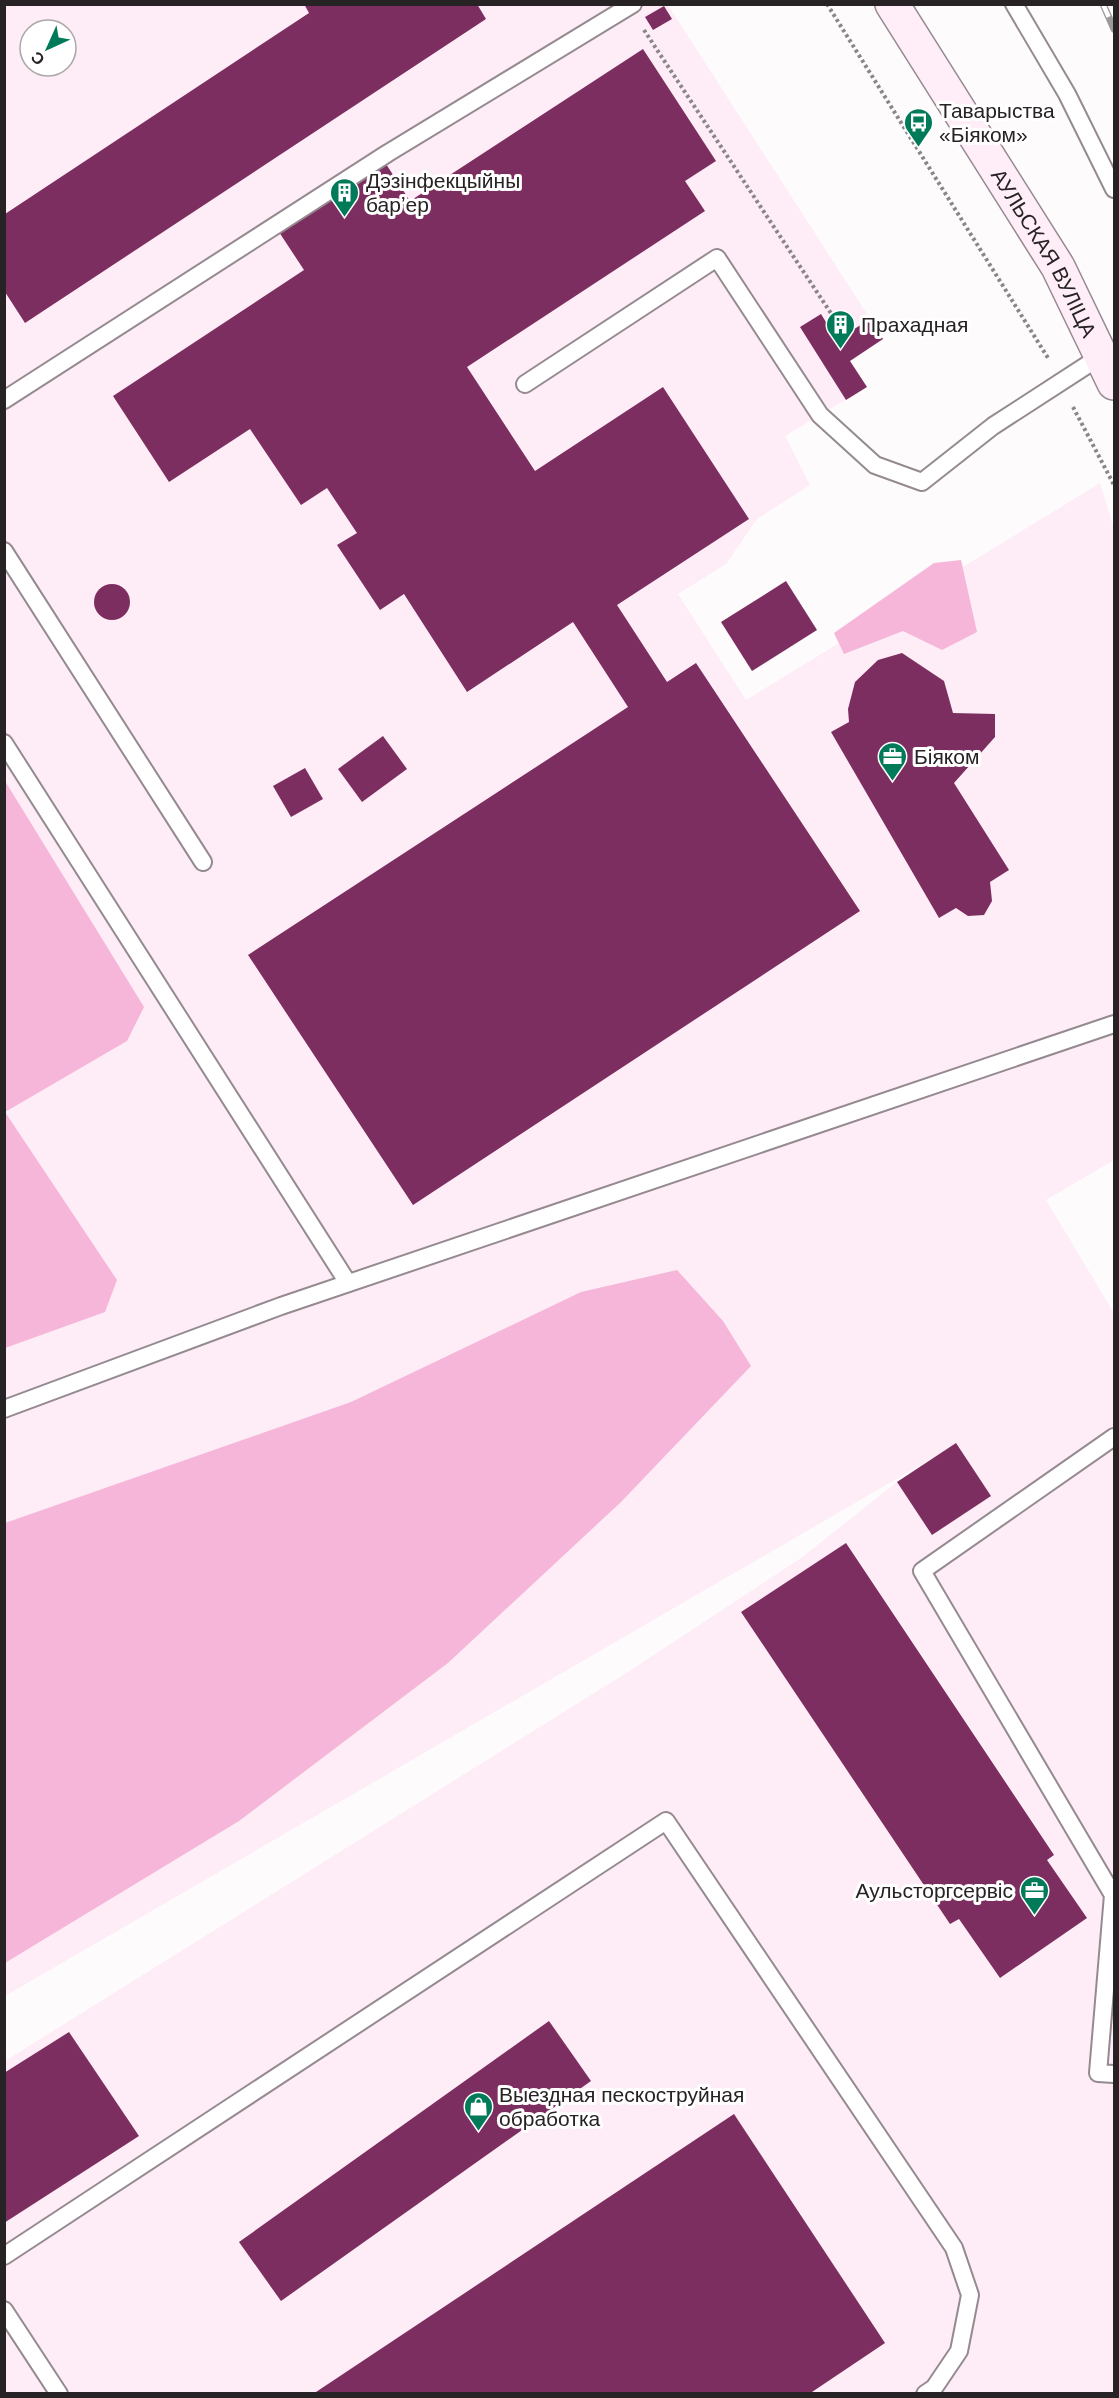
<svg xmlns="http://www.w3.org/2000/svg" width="1119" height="2398" font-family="Helvetica,sans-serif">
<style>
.built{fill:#feedf6;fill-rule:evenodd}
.green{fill:#f6b6d9}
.building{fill:#7d2e60}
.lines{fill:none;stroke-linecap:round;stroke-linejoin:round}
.lane-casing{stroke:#958a90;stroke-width:20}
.secondary-casing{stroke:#958a90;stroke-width:36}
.path{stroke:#8a8688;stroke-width:4;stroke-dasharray:3 3;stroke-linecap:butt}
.lane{stroke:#fff;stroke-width:16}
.secondary{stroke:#ffedf7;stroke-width:33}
.rail-casing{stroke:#9c999a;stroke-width:7}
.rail{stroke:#fff;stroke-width:4.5;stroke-dasharray:14;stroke-linecap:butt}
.labels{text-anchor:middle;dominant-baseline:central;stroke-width:6;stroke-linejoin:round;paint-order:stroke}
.poi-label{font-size:21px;fill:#272224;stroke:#fff;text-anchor:start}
.street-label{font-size:21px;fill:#272224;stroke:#fff}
</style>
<rect width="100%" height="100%" fill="#fdfbfc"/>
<path class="built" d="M4,5H668L883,339L850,361L867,387L785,436L810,485L757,519L726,564L678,594L746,700L1100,483L1114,529V1160L1046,1200L1114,1313V2393H5V2061L631,1670L801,1558L897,1482L943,1452L5,1996ZM30,30H66V66H30Z"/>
<g class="green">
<polygon points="961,560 977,632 942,650 903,631 844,654 834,633 934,563"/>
<polygon points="5,781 144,1007 127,1041 5,1112 117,1280 105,1312 5,1348"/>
<polygon points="677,1270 723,1321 751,1366 621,1502 448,1663 239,1821 5,1963 5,1523 351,1402 581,1292"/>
</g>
<g class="building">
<polygon points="304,4 477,4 486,19 25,323 5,292 5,214 309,13"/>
<polygon points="664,6 672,19 653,30 645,17"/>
<polygon points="643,49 716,161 685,181 705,211 467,367 535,471 663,387 749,519 617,605 667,682 696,663 860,911 413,1205 248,955 628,707 573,622 467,692 404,594 380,610 337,545 357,533 327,488 301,505 250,429 169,482 113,396 304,270 279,232 386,164 410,201"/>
<polygon points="821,314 837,340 870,319 883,339 850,361 867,387 846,400 800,327"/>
<polygon points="786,581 817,630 752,671 721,622"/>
<circle cx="112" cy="602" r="18"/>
<polygon points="902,653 944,681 953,713 995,714 995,737 954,783 1009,870 990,882 992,901 984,915 968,916 956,908 939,918 831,732 849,722 848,709 855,682 878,660"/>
<polygon points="383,736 407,769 362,802 338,769"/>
<polygon points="305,768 323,799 291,817 273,786"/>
<polygon points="956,1443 991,1496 932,1535 897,1482"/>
<polygon points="846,1543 1054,1855 1047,1860 1087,1918 1000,1978 959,1919 950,1924 741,1612"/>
<polygon points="549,2021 591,2081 281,2301 239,2242"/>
<polygon points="69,2032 139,2136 4,2223 4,2073"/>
<polygon points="734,2114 885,2343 809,2394 313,2394"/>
</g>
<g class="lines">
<defs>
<g id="lane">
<polyline points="1014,4 1067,94 1114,189"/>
<polyline points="525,384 717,258 820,415 875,465 922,482 993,426 1101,356"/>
<polyline points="4,400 388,153 633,4"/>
<polyline points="4,551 203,862"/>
<polyline points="4,743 348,1283"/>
<polyline points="4,1409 281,1306 1114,1024"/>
<polyline points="1114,1437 922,1571 1113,1895 1098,2073 1114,2074"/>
<polyline points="4,2256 666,1821 954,2248 970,2295 959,2351 934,2388 925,2394"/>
<polyline points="4,2310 59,2394"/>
</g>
<g id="secondary">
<path id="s1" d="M892,4L1058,267L1114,383"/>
</g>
</defs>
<use href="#lane" class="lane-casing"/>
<use href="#secondary" class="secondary-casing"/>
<g class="path">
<polyline points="827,4 1048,358"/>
<polyline points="644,30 838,324"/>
<polyline points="1073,407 1114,485"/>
</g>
<use href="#lane" class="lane"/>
<use href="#secondary" class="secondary"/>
<defs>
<polyline id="rail" points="1103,4 1114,29"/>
</defs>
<use href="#rail" class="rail-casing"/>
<use href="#rail" class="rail"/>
</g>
<defs>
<symbol id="bus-pin" viewBox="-11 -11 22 30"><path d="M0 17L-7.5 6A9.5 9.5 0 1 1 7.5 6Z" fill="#007a58" stroke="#fff"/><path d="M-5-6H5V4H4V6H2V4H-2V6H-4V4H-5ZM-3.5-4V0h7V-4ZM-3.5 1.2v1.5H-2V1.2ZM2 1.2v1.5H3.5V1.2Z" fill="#fff"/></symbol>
<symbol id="building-pin" viewBox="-11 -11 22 30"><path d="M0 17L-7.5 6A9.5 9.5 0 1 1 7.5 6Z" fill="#007a58" stroke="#fff"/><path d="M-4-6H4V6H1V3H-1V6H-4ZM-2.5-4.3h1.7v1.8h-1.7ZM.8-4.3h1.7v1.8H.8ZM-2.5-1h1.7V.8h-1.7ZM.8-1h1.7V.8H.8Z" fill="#fff"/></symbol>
<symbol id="office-pin" viewBox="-11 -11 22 30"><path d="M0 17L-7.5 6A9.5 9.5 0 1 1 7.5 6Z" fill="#007a58" stroke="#fff"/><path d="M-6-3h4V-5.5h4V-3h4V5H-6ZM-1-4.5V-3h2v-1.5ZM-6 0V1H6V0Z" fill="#fff"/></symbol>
<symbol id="shop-pin" viewBox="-11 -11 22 30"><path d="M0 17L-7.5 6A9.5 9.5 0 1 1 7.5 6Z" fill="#007a58" stroke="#fff"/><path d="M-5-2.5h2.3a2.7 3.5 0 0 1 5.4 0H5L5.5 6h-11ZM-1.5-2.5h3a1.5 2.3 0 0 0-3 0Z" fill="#fff"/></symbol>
</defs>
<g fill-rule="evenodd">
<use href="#bus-pin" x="902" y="106" width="33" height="45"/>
<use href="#building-pin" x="328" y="176" width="33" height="45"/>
<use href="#building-pin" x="824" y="308" width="33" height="45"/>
<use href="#office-pin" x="876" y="740" width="33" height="45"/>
<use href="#office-pin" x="1018" y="1874" width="33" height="45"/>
<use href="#shop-pin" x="462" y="2090" width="33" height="45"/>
</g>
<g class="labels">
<g class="poi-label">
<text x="939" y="110">Таварыства<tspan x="939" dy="24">«Біяком»</tspan></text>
<text x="366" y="180">Дэзінфекцыйны<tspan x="366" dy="24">барʼер</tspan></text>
<text x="861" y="324">Прахадная</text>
<text x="914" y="756">Біяком</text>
<text x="1013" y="1890" text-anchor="end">Аульсторгсервіс</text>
<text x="499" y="2094">Выездная пескоструйная<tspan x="499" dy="24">обработка</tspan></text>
</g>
<g class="street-label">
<text stroke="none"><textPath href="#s1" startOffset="292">АУЛЬСКАЯ ВУЛІЦА</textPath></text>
</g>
</g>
<rect width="1119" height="2398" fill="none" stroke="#272224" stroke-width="12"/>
<g transform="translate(48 48) rotate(225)"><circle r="28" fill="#ffffff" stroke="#a9a7a7" stroke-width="1.5"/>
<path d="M0-4.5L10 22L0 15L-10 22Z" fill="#007a58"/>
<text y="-9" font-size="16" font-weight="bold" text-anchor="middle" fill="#272224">С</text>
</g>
</svg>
